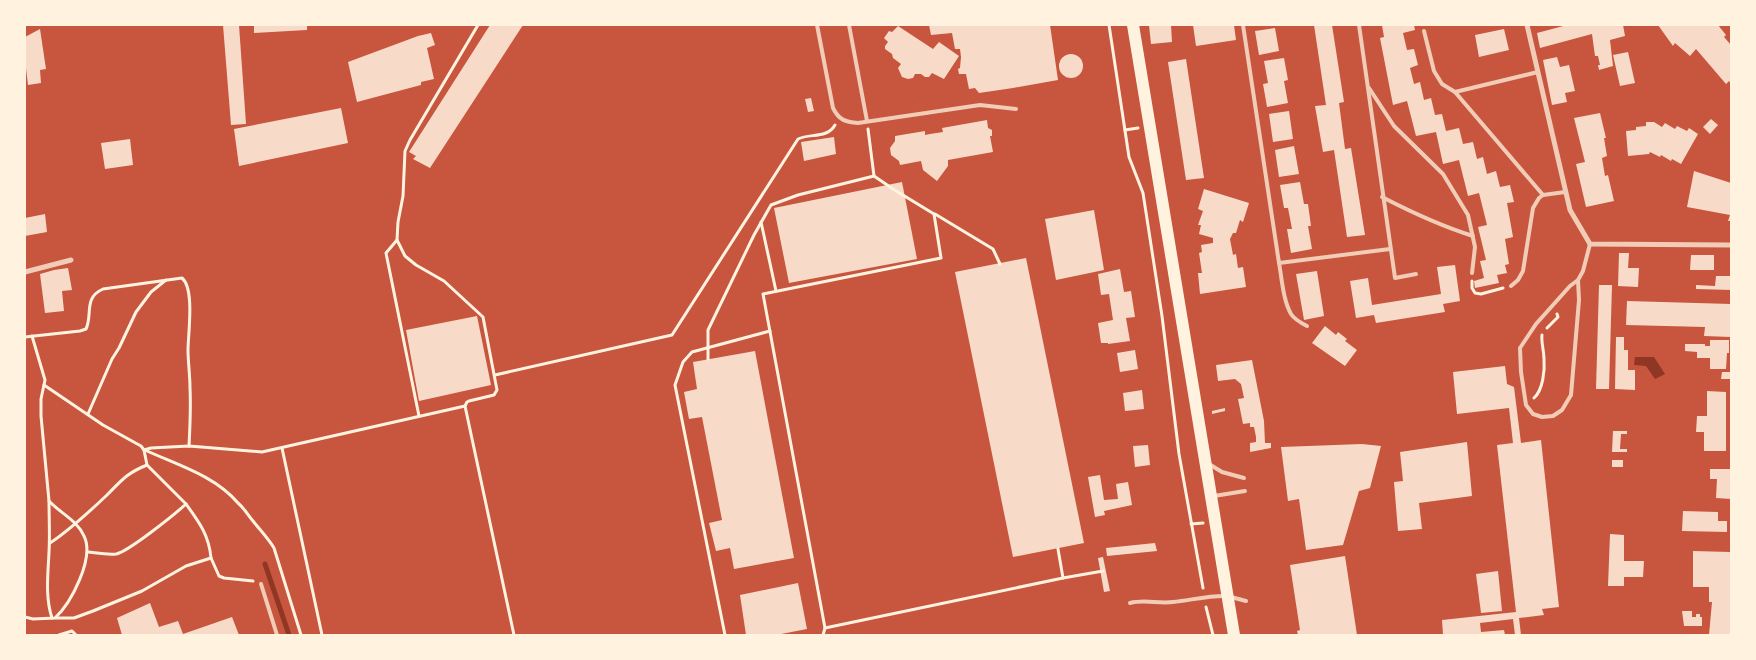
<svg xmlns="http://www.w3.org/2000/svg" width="1756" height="660" font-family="Poppins,sans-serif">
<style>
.water{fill:#8f3625}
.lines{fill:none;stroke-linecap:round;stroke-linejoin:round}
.stream{stroke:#8f3625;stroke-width:5}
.building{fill:#f7dbc8}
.path{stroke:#fff3e0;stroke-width:3}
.service{stroke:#f1ccb7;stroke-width:4}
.minor{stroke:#f1ccb7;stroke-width:5}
.primary{stroke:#fff3e0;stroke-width:12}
</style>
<rect width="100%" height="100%" fill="#c8553d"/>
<polygon class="water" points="1635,357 1654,357 1665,374 1655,379 1646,366 1634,365"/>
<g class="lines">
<polyline class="stream" points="265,564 289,635"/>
</g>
<g class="building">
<polygon points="223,25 239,25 246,124 231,125"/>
<polygon points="254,25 307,25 307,30 254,33"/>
<polygon points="490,25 523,25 430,168 413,159 416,156 409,152"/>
<polygon points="929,25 1050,25 1058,80 1013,88 979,93 975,88 969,89 966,74 959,74 958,69 960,68 961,57 960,49 955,49 952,33 931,35"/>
<polygon points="1149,25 1171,25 1172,42 1151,44"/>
<polygon points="1193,25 1234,25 1236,40 1196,46"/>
<polygon points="1314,25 1332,25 1344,102 1339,103 1345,149 1351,148 1365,235 1347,237 1334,150 1323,152 1315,106 1326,105"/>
<polygon points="1382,25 1414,25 1415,30 1403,33 1407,50 1414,49 1418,65 1410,68 1414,84 1420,82 1424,100 1431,98 1435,115 1442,114 1446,131 1459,128 1463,144 1473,142 1477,159 1483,157 1487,174 1496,171 1500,187 1510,185 1514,202 1507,203 1513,237 1505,239 1509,264 1505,265 1507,273 1497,275 1499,283 1475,288 1474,281 1484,278 1480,261 1486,260 1478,227 1487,225 1479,193 1468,196 1459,160 1443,164 1436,132 1416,136 1407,101 1393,105 1380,38 1384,37"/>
<polygon points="1567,25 1623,25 1625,36 1610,40 1613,66 1599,70 1598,65 1600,65 1598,56 1595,56 1592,34 1540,48 1537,33"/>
<polygon points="1658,25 1718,25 1726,35 1724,37 1731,45 1731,84 1729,81 1726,84 1696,49 1690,56 1675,43 1673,46"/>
<polygon points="898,26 933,49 939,42 959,56 944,79 932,73 929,77 925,77 921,74 915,74 913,78 908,79 902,77 898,68 901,64 893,58 892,54 885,49 885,46 888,42 884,38 889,31 892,32"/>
<polygon points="1275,28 1279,51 1259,55 1255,31"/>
<polygon points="40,29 46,69 40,70 41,83 28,85 25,60 25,37"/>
<polygon points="1504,29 1509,50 1479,57 1475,35"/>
<polygon points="431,33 435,45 427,48 434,79 421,82 421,85 357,102 348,62 418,36"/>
<polygon points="1628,52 1635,83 1620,86 1613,55"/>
<circle cx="1071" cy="66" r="12"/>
<polygon points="1557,57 1560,67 1569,65 1575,91 1565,93 1567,102 1552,105 1543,60"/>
<polygon points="1284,58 1288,80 1284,81 1288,103 1267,107 1263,84 1268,83 1264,61"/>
<polygon points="1186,59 1204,178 1186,180 1168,62"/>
<polygon points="811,98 814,111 808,112 805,99"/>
<polygon points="341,108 348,143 239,166 234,129"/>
<polygon points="1289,111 1293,139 1273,142 1269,114"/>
<polygon points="1600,113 1606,138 1604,138 1607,156 1602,158 1605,176 1608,175 1614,201 1586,207 1576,164 1585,162 1574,118"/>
<polygon points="1711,119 1718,125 1710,134 1703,127"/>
<polygon points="987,120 988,128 992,130 992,136 990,136 993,152 948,160 948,166 937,181 923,170 921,161 900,165 899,161 891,155 890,148 895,141 895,136 925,131 925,135 930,134 943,132 942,128"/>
<polygon points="1646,122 1654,122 1662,127 1665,123 1675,129 1677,126 1687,131 1689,128 1698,134 1681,164 1672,159 1671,161 1661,155 1660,157 1650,152 1649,154 1628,156 1626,131 1636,130 1636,127 1646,126"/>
<polygon points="834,137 836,154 804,161 801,142"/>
<polygon points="130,139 133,165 105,169 101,143"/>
<polygon points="1294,146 1299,174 1279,177 1275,150"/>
<polygon points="1694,171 1731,183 1731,221 1728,221 1730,215 1687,207"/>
<polygon points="902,182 917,259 789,283 774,208"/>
<polygon points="1300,182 1304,204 1308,204 1311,226 1308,226 1312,249 1291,253 1287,229 1292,229 1288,208 1284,208 1280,185"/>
<polygon points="1204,189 1249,203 1243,222 1240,220 1236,233 1233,233 1230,239 1233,255 1236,254 1238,268 1243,267 1246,287 1200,294 1198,273 1202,273 1199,253 1202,252 1201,245 1213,243 1213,238 1199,234 1201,225 1198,225 1203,211 1198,209"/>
<polygon points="1094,210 1104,270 1056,280 1045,219"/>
<polygon points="45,214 47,232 25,236 25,218"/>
<polygon points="1619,253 1629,253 1628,268 1639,268 1638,287 1618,286"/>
<polygon points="1691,255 1714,255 1714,270 1690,270"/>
<polygon points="1026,258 1084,543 1013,557 955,272"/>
<polygon points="1455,265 1460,301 1443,304 1445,312 1376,323 1374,315 1356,318 1350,281 1368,278 1372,305 1441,294 1437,267"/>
<polygon points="68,268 72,290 62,291 64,311 45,313 40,274 54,270"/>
<polygon points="1120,269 1124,292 1131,291 1135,317 1126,318 1130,341 1108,344 1108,343 1101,343 1098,323 1113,320 1109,294 1101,295 1098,274"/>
<polygon points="1317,271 1324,316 1304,320 1296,274"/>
<polygon points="1716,276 1731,276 1731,290 1696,289 1696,285 1715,286"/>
<polygon points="1599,285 1612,285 1609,389 1596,389"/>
<polygon points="1627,301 1731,304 1731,337 1704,336 1705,327 1626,325"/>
<polygon points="477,316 491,385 419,401 406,330"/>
<polygon points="1325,326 1336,335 1338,332 1347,339 1345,341 1357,350 1345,366 1312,343"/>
<polygon points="1616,337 1624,337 1624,350 1628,350 1628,370 1635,370 1635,390 1615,389"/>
<polygon points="1710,340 1729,340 1729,353 1727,353 1726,369 1710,369 1710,358 1697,358 1697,352 1685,351 1685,344 1705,344 1705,346 1710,346"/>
<polygon points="1135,350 1138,369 1120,372 1117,353"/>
<polygon points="755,351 794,558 734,569 730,548 716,551 709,523 722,520 702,417 689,419 684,392 697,389 693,362"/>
<polygon points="1252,360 1264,421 1265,443 1271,443 1271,448 1250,452 1250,443 1256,442 1256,437 1254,427 1250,427 1250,423 1243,424 1238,399 1244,398 1241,384 1235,379 1218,381 1216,365"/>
<polygon points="1505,366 1507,384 1514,387 1521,443 1541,440 1559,607 1542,609 1544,615 1519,618 1521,635 1515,635 1513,619 1480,623 1481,632 1504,630 1505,635 1443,635 1442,620 1516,612 1497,445 1513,443 1509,408 1457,414 1453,372"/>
<polygon points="1722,372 1731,372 1731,379 1721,379"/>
<polygon points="1142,390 1144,409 1125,411 1123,393"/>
<polygon points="1707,391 1726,392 1726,451 1704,451 1704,432 1696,432 1697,416 1707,416"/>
<polygon points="1225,408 1225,411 1212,414 1212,411"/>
<polygon points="1613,431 1627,431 1627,434 1621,434 1620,449 1627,449 1627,452 1612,452"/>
<polygon points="1467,442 1472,496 1419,503 1422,529 1398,531 1394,482 1403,481 1400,452"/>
<polygon points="1362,444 1381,446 1370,488 1359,491 1343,545 1306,550 1299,499 1288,501 1281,447"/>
<polygon points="1148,445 1150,465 1135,467 1133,446"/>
<rect x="1612" y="460" width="11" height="7"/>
<polygon points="1710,469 1731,469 1731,499 1716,498 1717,479 1710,479"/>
<polygon points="1100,475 1104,500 1118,499 1116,484 1128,482 1132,505 1104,511 1105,515 1095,517 1088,477"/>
<polygon points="1683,511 1718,512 1718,521 1727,521 1727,532 1682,531"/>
<polygon points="1610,534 1624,535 1624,561 1644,561 1643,577 1624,577 1624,586 1608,586"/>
<polygon points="1155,543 1157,551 1107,556 1106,548"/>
<polygon points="1693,551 1731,552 1731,635 1709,635 1712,602 1709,602 1709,587 1693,587"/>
<polygon points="1345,556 1357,635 1298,635 1297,631 1300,630 1290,565"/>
<polygon points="1103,557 1110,591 1104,592 1098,558"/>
<polygon points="1498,571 1502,611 1481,613 1476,574"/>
<polygon points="798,583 807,629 776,635 746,635 740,595"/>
<polygon points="150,603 159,627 178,621 183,634 232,617 239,635 122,635 117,618"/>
<polygon points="1682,611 1692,611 1692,617 1696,617 1696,614 1700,614 1700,617 1702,617 1702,626 1684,626"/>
</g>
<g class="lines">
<g class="path">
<polyline points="478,25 410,140 405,151 403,196 398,222 397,240 405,256 416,265 444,281 483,317 497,390 494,395 469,401 467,402 465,406 514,635"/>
<polyline points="1109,25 1129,157 1143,193 1162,316 1179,454 1203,588"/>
<polyline points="1125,130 1138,128"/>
<polyline points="935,214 993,249 1000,264"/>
<polyline points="761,222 776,291"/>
<polyline points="397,240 386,253 419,416"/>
<polyline points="1472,281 1472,288 1475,293 1481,294 1503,288"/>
<polyline points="1547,328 1558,317 1557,314"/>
<path d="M25,337L80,331L86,329C93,314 83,298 103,289L182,278C195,289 188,334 188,350C188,362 190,375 190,388C191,408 190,427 189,446"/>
<polyline points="708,359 708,330 754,235 771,205 798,195 874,176"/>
<path d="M495,375L672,335L798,139C810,133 827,139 835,125"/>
<path d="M44,385L103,425L141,446L144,450L147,465L186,504C175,514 128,552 116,554C107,555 97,553 88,552"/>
<path d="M1534,398C1543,390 1545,370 1544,359C1544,350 1541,343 1542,335"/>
<polyline points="88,414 112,359 119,348 136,312 151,292 166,280"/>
<polyline points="282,448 322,635"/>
<polyline points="144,450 151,448 189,446 262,452 465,406"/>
<path d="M145,450C177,465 214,475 238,503C244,508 248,515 253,521C260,530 268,538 274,548L301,635"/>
<path d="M49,501C49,518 50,535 49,552C48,574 45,597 52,618"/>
<polyline points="1191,524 1203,523"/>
<path d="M50,543C70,530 89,512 107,495C122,480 127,473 147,465"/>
<polyline points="1058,549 1063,578"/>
<polyline points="211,558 219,576 224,578 253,581"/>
<polyline points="1206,607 1213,635"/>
<path d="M25,617L33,619L55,618C71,603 95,558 84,536C77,520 60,513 49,501L41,416V399L45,380L32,336"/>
<path d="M56,618H74L93,611L142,591L186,566L211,558C209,535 199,522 186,504"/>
<polyline points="825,628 1063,578 1103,571"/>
<polyline points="59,635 72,631 76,635"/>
<polyline points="725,635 675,385 683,362 692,352 770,331"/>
<polyline points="823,635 825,628 763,294 941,258 934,214 893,189 874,176 868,129"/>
</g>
<g class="service">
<path d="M817,25L833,108C839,120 845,122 858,123L980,105L1016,109"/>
<polyline points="849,25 867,121"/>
<polyline points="1243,25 1279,263 1390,249"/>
<polyline points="1359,25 1395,278 1416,274"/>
<polyline points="1424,31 1434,71 1442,84 1455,92"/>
<polyline points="1538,72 1455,92 1543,195 1565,192"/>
<polyline points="1369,88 1394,126 1443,174 1468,215 1475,247 1472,273"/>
<path d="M1382,197C1411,212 1441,226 1473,236"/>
<path d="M1279,263C1282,279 1283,300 1291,314C1295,320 1301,323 1307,326"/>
<polyline points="1578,280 1579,300 1571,395 1562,410 1553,416 1542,417 1533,414 1526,405 1521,372 1520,348 1536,324 1570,286 1578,280 1583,271 1590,244"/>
<polyline points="1511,286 1518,280 1523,271 1533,208 1539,198 1543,195"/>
<polyline points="1209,464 1222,472 1244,478"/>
<polyline points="1214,496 1245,491"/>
<polyline points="261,584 277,635"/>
<polyline points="1231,597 1246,601"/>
<path d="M1130,603C1145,599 1158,604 1173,602C1191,600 1207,596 1224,596"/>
</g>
<g class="minor">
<polyline points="1527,25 1570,210 1590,244 1731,245"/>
<polyline points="25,272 71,260"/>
</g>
<polyline class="primary" points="1133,25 1234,635"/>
</g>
<rect width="1756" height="660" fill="none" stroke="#fff3e0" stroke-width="52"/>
</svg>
